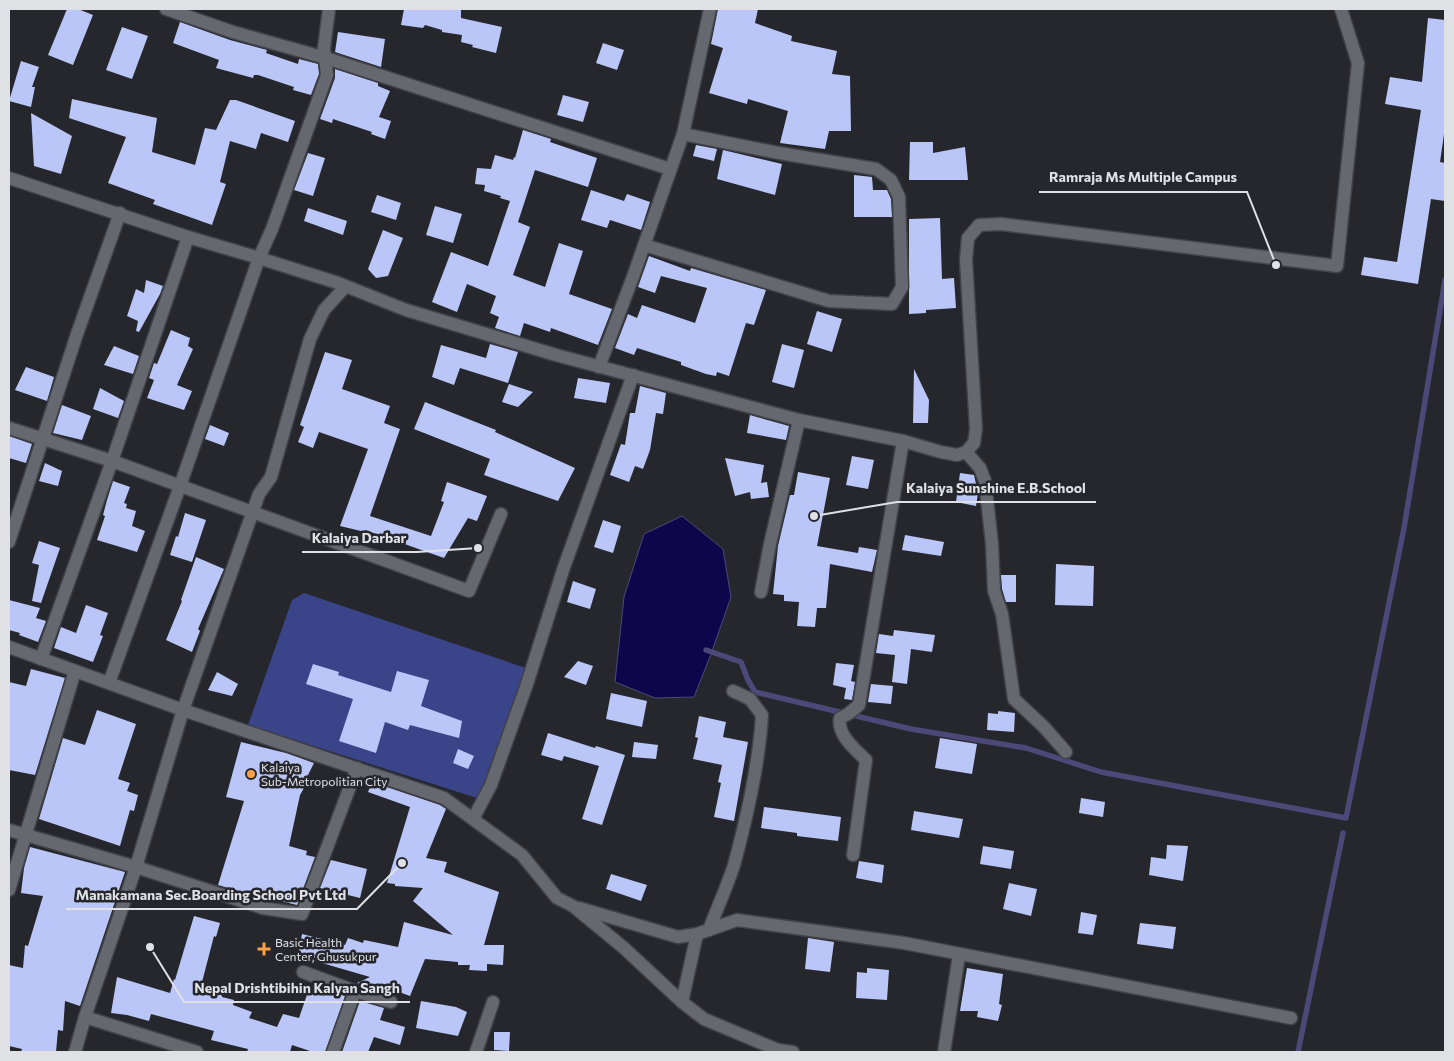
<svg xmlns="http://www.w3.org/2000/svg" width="1454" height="1061" font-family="Commissioner,sans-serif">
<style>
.green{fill:#3a4488}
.water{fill:#0d064a;stroke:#4c4878}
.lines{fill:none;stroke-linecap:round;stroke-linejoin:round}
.stream{stroke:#4c4878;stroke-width:5.5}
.building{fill:#bac6f7}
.minor-casing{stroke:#404247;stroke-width:15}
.minor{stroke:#66686f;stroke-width:12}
.poi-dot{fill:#f6a248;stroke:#25272d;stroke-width:2}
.labels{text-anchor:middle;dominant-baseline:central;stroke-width:5;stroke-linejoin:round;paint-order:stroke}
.poi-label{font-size:12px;fill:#e0e1e5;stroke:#25272d;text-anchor:start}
.leader{fill:none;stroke:#e0e1e5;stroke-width:2}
.callout-dot{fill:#e0e1e5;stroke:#25272d;stroke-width:2}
.callout-label{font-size:14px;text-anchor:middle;font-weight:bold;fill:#e0e1e5;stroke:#25272d;stroke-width:5;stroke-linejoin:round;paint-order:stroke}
</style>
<rect width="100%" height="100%" fill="#25272d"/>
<polygon class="green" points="304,593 526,668 480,799 248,725 292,600"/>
<polygon class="water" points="682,516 723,549 731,597 711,654 694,697 655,698 615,682 624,597 644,534"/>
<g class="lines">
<g class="stream">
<polyline points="706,650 741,662 748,680 755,692 911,729 1026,748 1101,772 1346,818 1404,528 1445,280"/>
<polyline points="1298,1052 1343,833"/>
</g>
</g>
<g class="building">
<polygon points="67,9 78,9 93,15 73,65 48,55"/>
<polygon points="404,9 461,9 461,18 502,27 496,53 472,47 473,45 461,42 462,35 442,32 442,30 425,25 423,28 401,25"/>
<polygon points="718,9 758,9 755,23 792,36 791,41 837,51 832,74 850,76 851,131 829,131 825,149 780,143 788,111 748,99 747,104 709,93 723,48 711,44"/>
<polygon points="1428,18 1445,20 1445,127 1440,162 1445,163 1445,201 1431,199 1418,284 1361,275 1364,257 1397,262 1421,110 1385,104 1390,77 1422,82"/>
<polygon points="180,22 230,40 267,50 266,53 298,64 299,59 318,64 319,74 311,95 293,90 294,87 258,75 254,75 253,78 216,68 219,60 173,43"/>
<polygon points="122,27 148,36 132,79 106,70"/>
<polygon points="338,32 385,39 381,67 335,52"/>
<polygon points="603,43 624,50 617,70 596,63"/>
<polygon points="21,61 39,67 32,87 35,87 31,107 9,101"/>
<polygon points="335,69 378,83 378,86 390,91 379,117 391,121 385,139 371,134 372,132 333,119 332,123 320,119 335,78"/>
<polygon points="563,95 589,102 583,122 557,115"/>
<polygon points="72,99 157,118 152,152 195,165 205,128 216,130 230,100 236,100 295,121 288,142 261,133 256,149 230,141 220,182 226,184 212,225 153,204 155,200 108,183 126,137 69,118"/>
<polygon points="31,113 72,136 61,174 34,166"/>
<polygon points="523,130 551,139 550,142 597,158 588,187 535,170 518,222 530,227 513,275 545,287 559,243 583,251 569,294 612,309 598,345 551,328 550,332 524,323 520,336 495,328 499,317 490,313 496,296 467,284 457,312 432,302 451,252 488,266 510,201 500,198 501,196 484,191 485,185 475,184 477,168 491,169 495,155 513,160 514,157 515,158"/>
<polygon points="910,142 933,142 933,153 965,147 968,180 909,180"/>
<polygon points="696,145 717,149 714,161 693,156"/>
<polygon points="723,150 782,164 775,195 717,179"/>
<polygon points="308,153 325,158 313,196 294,190"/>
<polygon points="854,175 872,177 873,190 887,190 891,199 892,217 854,217"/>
<polygon points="591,190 624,201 627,194 650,202 641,230 610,220 607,228 581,220"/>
<polygon points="377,195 401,203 396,220 371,212"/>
<polygon points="435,206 462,214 453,243 426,235"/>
<polygon points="308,208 347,221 343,235 304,221"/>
<polygon points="940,218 942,279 954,278 956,308 926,310 926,313 909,314 909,219"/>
<polygon points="383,230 403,238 388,276 376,278 368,269"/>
<polygon points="649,256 690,271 691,268 766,290 754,325 746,323 729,376 717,372 716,376 706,374 681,365 681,362 637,348 634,355 615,348 628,314 637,318 642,305 695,323 707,288 661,276 655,293 638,287"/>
<polygon points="146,280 163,286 160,294 139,332 136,331 138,321 127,316 136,289 144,293"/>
<polygon points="817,311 842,319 832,352 807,344"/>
<polygon points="171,330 190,338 188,346 193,349 177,385 192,391 184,410 147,398 154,380 149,378 154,363 157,364"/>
<polygon points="490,344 518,352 508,383 460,368 454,385 432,377 441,345 486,358"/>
<polygon points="782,344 804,350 794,388 772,382"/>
<polygon points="114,346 139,356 133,374 104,365"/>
<polygon points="325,352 352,360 342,389 390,406 384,423 400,429 370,516 431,536 444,502 441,501 447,482 487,496 477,521 468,518 444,558 365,530 365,532 340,526 368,449 319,432 313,448 298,442 304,427 300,425"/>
<polygon points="26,367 54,377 47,401 15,390"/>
<polygon points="914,369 929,400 928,423 913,423"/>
<polygon points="578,378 610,383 606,403 574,398"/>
<polygon points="509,384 533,392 518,407 502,402"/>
<polygon points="640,386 666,393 663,414 656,413 650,450 643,469 635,466 629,482 610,475 621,444 625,445 630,413 635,413"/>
<polygon points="100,388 124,401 118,418 93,409"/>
<polygon points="425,402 496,430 495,432 575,468 558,501 484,475 490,459 414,429"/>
<polygon points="62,405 91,416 82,440 53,433"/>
<polygon points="750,415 789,426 786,440 747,433"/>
<polygon points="210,425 229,433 224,446 205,439"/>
<polygon points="9,436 32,444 26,463 9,458"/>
<polygon points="852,456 874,460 868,489 846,485"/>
<polygon points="725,458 764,465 761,483 767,482 769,497 751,499 750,492 735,496"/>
<polygon points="45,463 62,471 58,486 39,481"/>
<polygon points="798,472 830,478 817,546 858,553 859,547 877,550 872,572 830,564 826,608 817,608 815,627 797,626 799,602 784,601 784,595 773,594 778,546 790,495 794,495"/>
<polygon points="960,473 974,475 978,493 976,506 956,502"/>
<polygon points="113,481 130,487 124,503 127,504 126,508 136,511 132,526 145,531 137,552 97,540 105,516 103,515 107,500"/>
<polygon points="185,513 206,520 192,562 170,555 176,536 178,537"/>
<polygon points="603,520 621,526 613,553 594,547"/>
<polygon points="905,535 944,542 941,556 902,550"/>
<polygon points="39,541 60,548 41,603 32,601 39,565 32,563"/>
<polygon points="196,557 224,569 198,629 200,631 192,652 166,640 182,601 181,600"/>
<polygon points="1056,564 1094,566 1093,606 1055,605"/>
<polygon points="1001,575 1016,575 1016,602 1006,602 1002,589"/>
<polygon points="573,581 596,589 590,609 567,602"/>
<polygon points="9,600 40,608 36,618 46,621 38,642 19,635 20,633 9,630"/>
<polygon points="86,605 108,613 100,635 103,636 93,662 54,648 61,627 76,633"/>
<polygon points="894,630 935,635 932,652 911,649 907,684 892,682 895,655 876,653 879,634 893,636"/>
<polygon points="578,661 593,666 586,685 564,677"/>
<polygon points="836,663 854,665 851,681 855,682 852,700 844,699 846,688 833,685"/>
<polygon points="313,664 339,672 338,675 391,692 397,671 429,680 421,706 462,721 459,738 410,725 408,730 385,722 376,753 339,741 353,699 306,684"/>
<polygon points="31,669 65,678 35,775 9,770 9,682 26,686"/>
<polygon points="217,672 238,684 232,696 208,690"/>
<polygon points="871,684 893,686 891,704 868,702"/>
<polygon points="611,693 647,701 642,727 606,719"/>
<polygon points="97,710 136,724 118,779 130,783 127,791 138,795 134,811 130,810 120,846 39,819 63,738 85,745"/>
<polygon points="998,711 1015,713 1014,732 987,730 988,713 998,714"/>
<polygon points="699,716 726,722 723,737 748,742 734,821 714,817 721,783 718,782 722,765 693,759 698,738 695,737"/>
<polygon points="548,733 595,748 596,746 625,755 602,825 582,819 599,766 564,756 562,761 541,755"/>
<polygon points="940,738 977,744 972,774 935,768"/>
<polygon points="241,742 286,753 314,763 306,779 308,781 300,795 289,846 307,851 306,855 315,857 297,905 249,893 249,894 218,885 244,801 226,797"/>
<polygon points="634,742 658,745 656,759 632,757"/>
<polygon points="458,749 474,756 468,769 453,763"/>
<polygon points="372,782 440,805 446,809 426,858 447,862 444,872 499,892 484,945 504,945 503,965 487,964 487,971 469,970 470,965 458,965 458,962 425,959 410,996 391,989 390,993 357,983 370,977 298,956 302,934 345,945 348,938 363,943 364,940 398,947 404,922 453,935 413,901 423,888 395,886 395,884 387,883 410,807 368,792"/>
<polygon points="1081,798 1105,802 1103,817 1079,813"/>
<polygon points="764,807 841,817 838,841 797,836 797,833 761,828"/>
<polygon points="914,811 963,819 959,838 911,830"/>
<polygon points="1167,845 1188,846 1183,881 1149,875 1151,857 1166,859"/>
<polygon points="983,846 1014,851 1011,869 980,864"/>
<polygon points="30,847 125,872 80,1006 65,1001 63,1031 58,1030 56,1052 21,1052 22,1049 9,1046 9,965 23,968 25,945 28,946 43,896 21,893 24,868"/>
<polygon points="331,860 367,869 360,898 320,888"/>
<polygon points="859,861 884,865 882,883 856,878"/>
<polygon points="611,874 647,885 641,901 606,889"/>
<polygon points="1009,883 1037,889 1031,916 1003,909"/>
<polygon points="1081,912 1097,915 1093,935 1078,933"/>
<polygon points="194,916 220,923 216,937 214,936 201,986 222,994 222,997 234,1000 233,1005 252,1012 249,1018 277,1027 283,1014 299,1018 309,989 330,995 336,993 345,996 325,1052 313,1052 292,1045 290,1052 247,1052 248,1049 211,1040 214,1031 151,1014 149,1021 127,1015 111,1013 117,977 170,993 174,979 175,980"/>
<polygon points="1140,923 1176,927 1173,949 1137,944"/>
<polygon points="808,938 834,942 830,972 805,969"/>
<polygon points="867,968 889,970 887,1000 856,998 857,972 867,973"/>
<polygon points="967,968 1003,974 999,1004 1002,1005 998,1021 977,1017 978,1011 960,1011"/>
<polygon points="360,1001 384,1008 380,1020 405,1027 400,1045 374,1037 368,1052 342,1052"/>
<polygon points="421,1001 456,1007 467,1012 458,1036 416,1028"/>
<polygon points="494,1032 510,1032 509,1051 494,1050"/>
</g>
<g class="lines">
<defs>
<g id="minor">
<polyline points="166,9 233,32 326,58 670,169"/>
<polyline points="9,178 188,237 259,258 338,283 406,310 556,355 799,420 903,441 941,452 957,455 966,452 974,443 976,429 966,260 968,238 979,225 1001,224 1337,266 1358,63 1341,9"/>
<polyline points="644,245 829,301 892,304 902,287 899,197 891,180 876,169 779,153 683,134"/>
<polyline points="599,367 634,274 683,134 710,9"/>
<polyline points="9,428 112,461 469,591 501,514"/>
<polyline points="966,452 980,468 985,481 992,544 994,591 1002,614 1014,699 1044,727 1066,752"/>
<polyline points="9,542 77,334 120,213"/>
<polyline points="761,592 770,544 799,420"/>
<polyline points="9,647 183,710 444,798 522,855 557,898 573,906 624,948 682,1002 704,1019 778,1050 793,1052"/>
<polyline points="41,659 112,461 188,237"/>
<polyline points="109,683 180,486 259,258 272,229 327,75 324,48 329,9"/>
<polyline points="473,819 491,785 527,684 563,570 633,375"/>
<polyline points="9,830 136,867 263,908 302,914 357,768"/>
<path d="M853,855L866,760C855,749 837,735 840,718L848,714L859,705L903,441"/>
<polyline points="9,890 75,671"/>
<polyline points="579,908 678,937 697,934 737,920 904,943 1291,1018"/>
<path d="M709,930C717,908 727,887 734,865C747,817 759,766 762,715L750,699L733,691"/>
<polyline points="303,972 355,991 333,1052"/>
<polyline points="355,991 391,1002"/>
<polyline points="682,1002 697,934"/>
<polyline points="85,1017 197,1052"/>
<polyline points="75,1052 85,1017 136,867 183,710 259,494 271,477 310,339 324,310 345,287"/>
<polyline points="476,1052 493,1002"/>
<polyline points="944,1052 959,955"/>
</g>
</defs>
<use href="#minor" class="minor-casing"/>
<use href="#minor" class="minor"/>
</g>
<g class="poi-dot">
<circle cx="251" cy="774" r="5"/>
<path d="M261.5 941.5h5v5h5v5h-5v5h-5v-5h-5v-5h5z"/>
</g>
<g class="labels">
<g class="poi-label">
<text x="261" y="767">Kalaiya<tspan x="261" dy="14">Sub-Metropolitian City</tspan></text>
<text x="275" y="942">Basic Health<tspan x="275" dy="14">Center, Ghusukpur</tspan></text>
</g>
</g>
<path class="leader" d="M1276 265L1247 192H1039M814 516L897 502H1096M478 548L417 552H302M402 863L357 909H66M150 947L184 1002H410"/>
<g class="callout-dot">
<circle cx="1276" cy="265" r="5"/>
<circle cx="814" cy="516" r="5"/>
<circle cx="478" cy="548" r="5"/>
<circle cx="402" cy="863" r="5"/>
<circle cx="150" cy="947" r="5"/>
</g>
<g class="callout-label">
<text x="1143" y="182">Ramraja Ms Multiple Campus</text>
<text x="996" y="493">Kalaiya Sunshine E.B.School</text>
<text x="359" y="543">Kalaiya Darbar</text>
<text x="211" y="900">Manakamana Sec.Boarding School Pvt Ltd</text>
<text x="297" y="993">Nepal Drishtibihin Kalyan Sangh</text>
</g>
<rect width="1454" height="1061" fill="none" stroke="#e0e1e5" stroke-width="20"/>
</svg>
